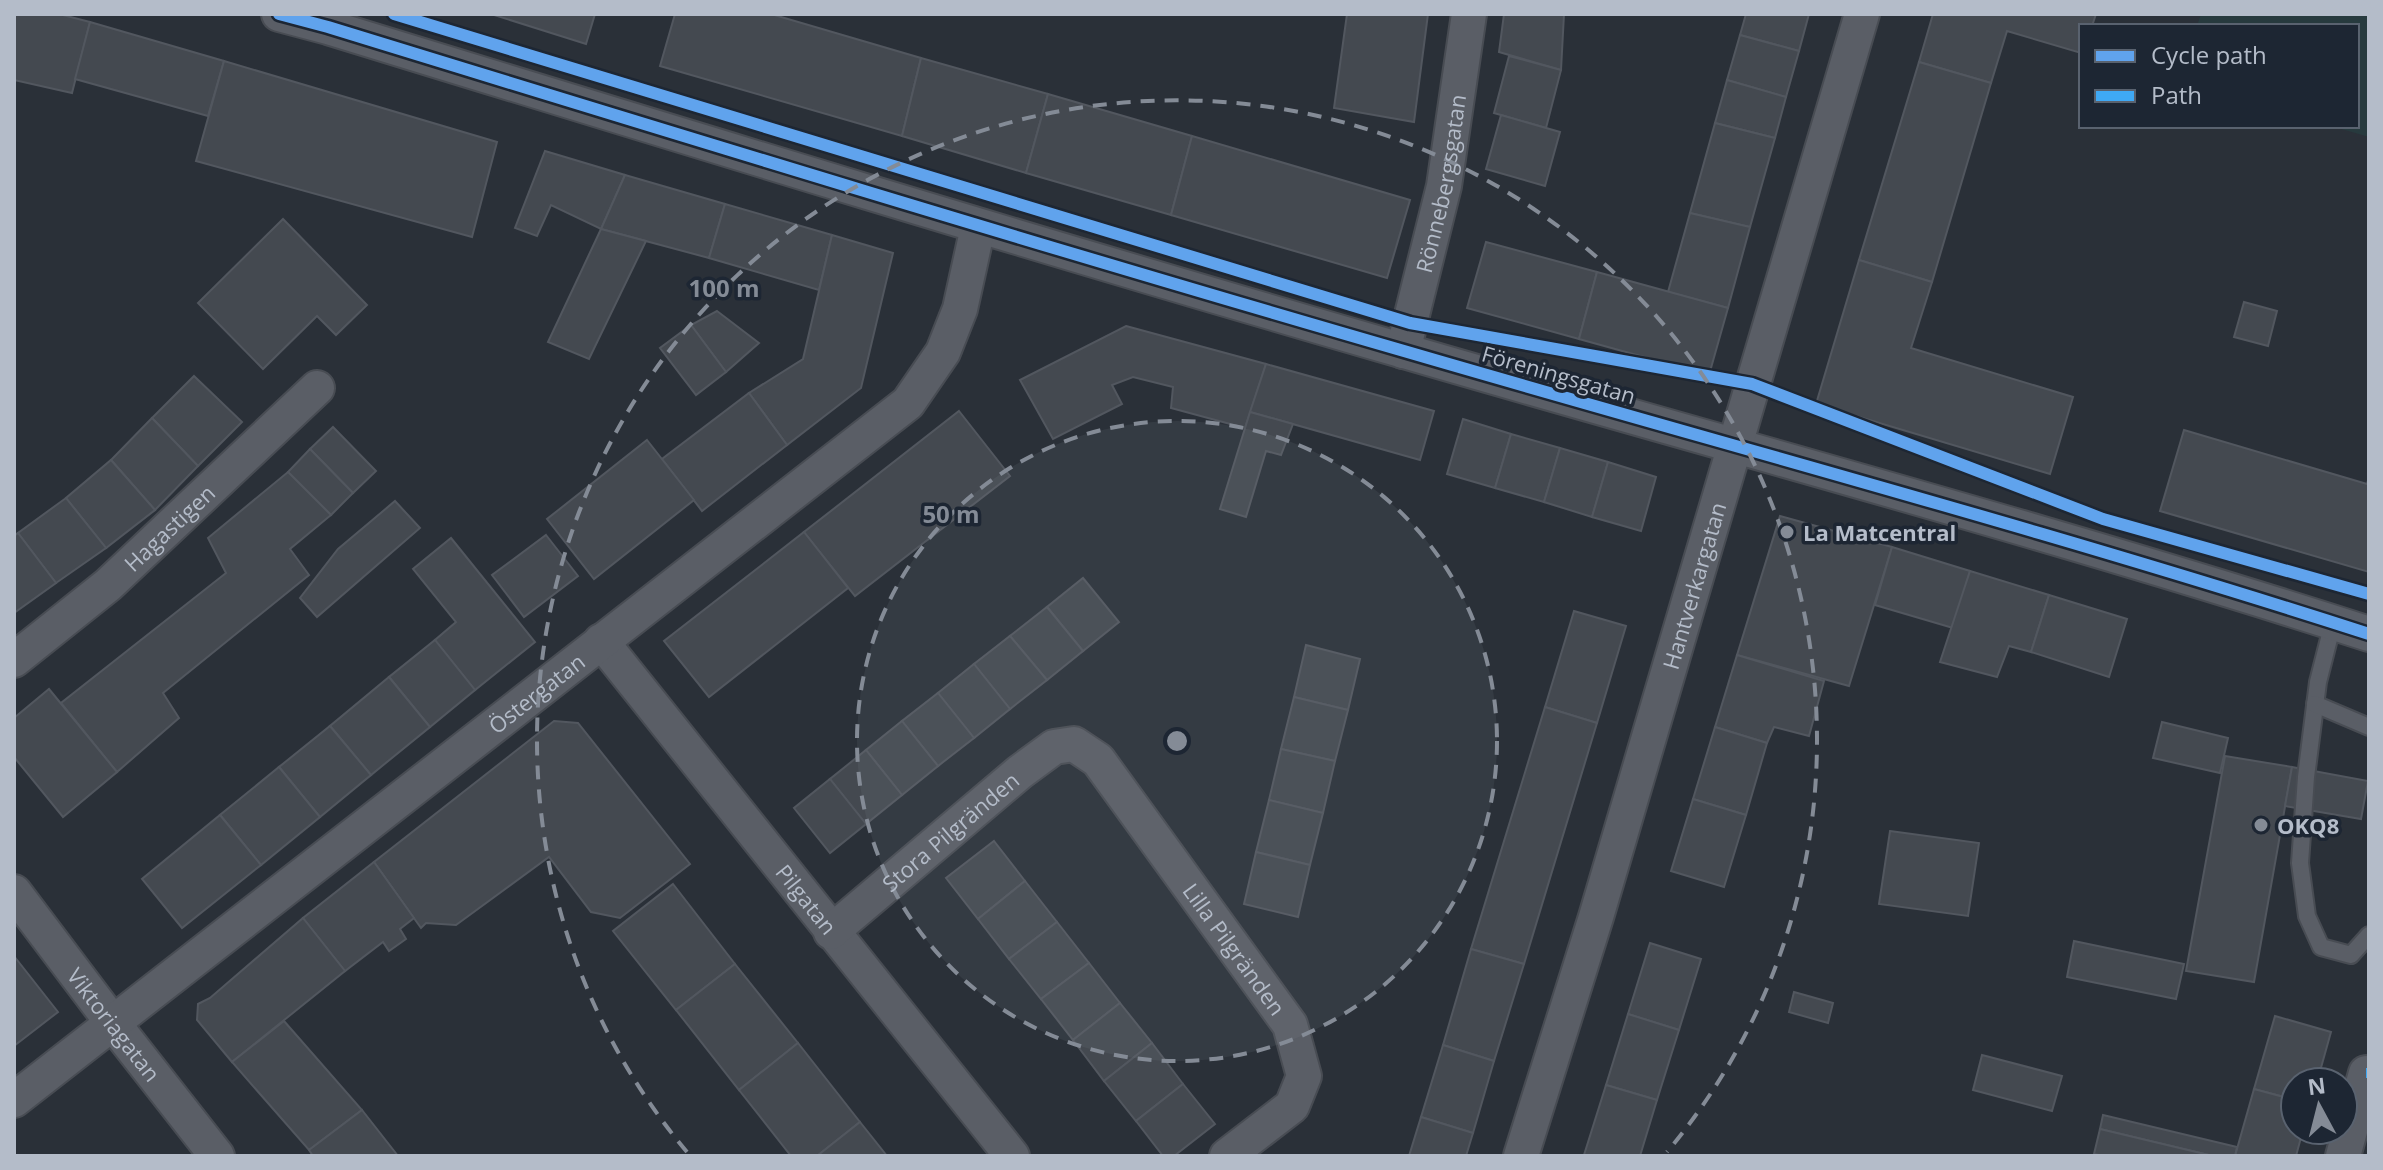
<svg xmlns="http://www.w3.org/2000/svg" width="2383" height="1170" font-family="'Open Sans',sans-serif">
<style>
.green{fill:#273a3e}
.building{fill:#444950;stroke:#52575f;stroke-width:2}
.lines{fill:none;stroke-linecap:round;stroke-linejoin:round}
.lane-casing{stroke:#484c53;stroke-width:20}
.street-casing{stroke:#484c53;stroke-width:38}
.lane{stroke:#5a5e66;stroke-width:16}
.street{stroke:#5a5e66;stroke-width:34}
.quiet{stroke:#3fa9f5;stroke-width:10;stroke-dasharray:20 10;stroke-linecap:butt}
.cycleway-casing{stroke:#1d2633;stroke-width:17}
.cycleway{stroke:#60a3ed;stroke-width:12}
.ring{fill:none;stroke:#848b96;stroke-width:4;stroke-dasharray:14 10}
.poi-dot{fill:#848b96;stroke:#1d2633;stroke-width:3}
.labels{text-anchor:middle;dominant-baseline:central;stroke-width:7;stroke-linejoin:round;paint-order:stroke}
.street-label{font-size:22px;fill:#b4bcc9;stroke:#1d2633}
.poi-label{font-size:22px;font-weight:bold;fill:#b4bcc9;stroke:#1d2633;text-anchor:start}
.centre{fill:#848b96;stroke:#1d2633;stroke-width:4}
.ring-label{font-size:24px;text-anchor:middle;font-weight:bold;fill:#848b96;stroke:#1d2633;stroke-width:7;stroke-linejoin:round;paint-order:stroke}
</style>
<rect width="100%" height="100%" fill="#2a3038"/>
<polygon class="green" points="2201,14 2369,14 2369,137 2331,126 2357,126 2357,26 2197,26"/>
<g class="building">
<polygon points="14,14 59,14 90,22 72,93 14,80"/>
<polygon points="491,14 595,14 586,44"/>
<polygon points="675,14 771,14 921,58 902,136 660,66"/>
<polygon points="1347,14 1428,14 1414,122 1334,108"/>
<polygon points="1504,14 1564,14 1561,70 1499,52"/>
<polygon points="1746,14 1809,14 1799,51 1740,35"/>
<polygon points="1933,14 2096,14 2092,26 2081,26 2081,53 2007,31 1991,83 1919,62"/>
<polygon points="90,22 224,61 208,116 75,79"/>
<polygon points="1740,35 1799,51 1786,97 1727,80"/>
<polygon points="1509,56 1561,70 1546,128 1494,113"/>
<polygon points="921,58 1048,94 1026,173 902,136"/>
<polygon points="224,61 497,142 472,237 196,161"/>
<polygon points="1919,62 1991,83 1932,282 1859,260"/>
<polygon points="1727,80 1786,97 1775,138 1715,123"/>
<polygon points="1048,94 1192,136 1171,215 1026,173"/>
<polygon points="1501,115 1560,132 1545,186 1486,169"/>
<polygon points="1715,123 1775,138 1750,227 1690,213"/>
<polygon points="1192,136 1410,200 1387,278 1171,215"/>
<polygon points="545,151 625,175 601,229 551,205 537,236 515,228"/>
<polygon points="625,175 725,204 709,258 601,229"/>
<polygon points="725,204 832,235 819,290 709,258"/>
<polygon points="1690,213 1750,227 1728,308 1668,292"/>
<polygon points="283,219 367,305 336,335 317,316 263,369 198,303"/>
<polygon points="601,229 646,241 589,359 548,342"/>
<polygon points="832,235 893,253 861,388 787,445 749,393 803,359"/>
<polygon points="1486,242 1597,272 1579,339 1467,308"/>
<polygon points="1859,260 1932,282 1911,348 2073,397 2050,474 1816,404"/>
<polygon points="1597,272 1728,308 1709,375 1579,339"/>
<polygon points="2244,302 2277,311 2268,346 2234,337"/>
<polygon points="717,311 759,343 726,372 691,325"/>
<polygon points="691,325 726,372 696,395 660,348"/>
<polygon points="1126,326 1266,364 1245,428 1171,408 1173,387 1133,377 1112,385 1122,404 1053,439 1020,380"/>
<polygon points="1266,364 1434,411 1420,460 1250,412"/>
<polygon points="194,376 242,422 198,466 152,418"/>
<polygon points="749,393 787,445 702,511 662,459"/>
<polygon points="959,411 1010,476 855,596 804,532"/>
<polygon points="1250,412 1293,424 1281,455 1266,451 1246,517 1220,509"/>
<polygon points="152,418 198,466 155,510 111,460"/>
<polygon points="1463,419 1511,434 1495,488 1447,474"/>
<polygon points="333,427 376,471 353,493 310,449"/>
<polygon points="2184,430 2367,484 2369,477 2369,572 2160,511"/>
<polygon points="1511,434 1560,448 1544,502 1495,488"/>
<polygon points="647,440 694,500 594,579 547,519"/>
<polygon points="1560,448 1608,462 1592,517 1544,502"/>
<polygon points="310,449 353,493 331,515 288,472"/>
<polygon points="111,460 155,510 106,548 66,498"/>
<polygon points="1608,462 1656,477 1641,531 1592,517"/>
<polygon points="288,472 331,515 290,549 309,575 163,693 179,718 117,772 61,703 226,573 208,538"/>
<polygon points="66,498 106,548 56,583 18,533"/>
<polygon points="395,501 420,528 317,617 300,598 338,549"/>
<polygon points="1780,516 1892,547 1849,686 1737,655"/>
<polygon points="804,532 848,588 709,697 664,641"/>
<polygon points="18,533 56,583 14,613 14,536"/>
<polygon points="546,535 578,576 524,617 492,575"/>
<polygon points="451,538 535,642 475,690 435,640 456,622 413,569"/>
<polygon points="1892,547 1970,571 1953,628 1875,605"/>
<polygon points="1970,571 2049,595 2031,652 2009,646 1997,677 1940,662"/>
<polygon points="1083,578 1119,622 1083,651 1047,607"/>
<polygon points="2049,595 2127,619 2109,677 2031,652"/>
<polygon points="1047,607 1083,651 1047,680 1010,636"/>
<polygon points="1574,611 1626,626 1597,723 1545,707"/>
<polygon points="1010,636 1047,680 1010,709 974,664"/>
<polygon points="435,640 475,690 430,727 389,677"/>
<polygon points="1306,645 1360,659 1348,710 1294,697"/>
<polygon points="1737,655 1824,681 1809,736 1774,727 1767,743 1715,727"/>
<polygon points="974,664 1010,709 974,738 938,693"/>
<polygon points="389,677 430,727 371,775 330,726"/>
<polygon points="49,689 117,772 63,817 14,757 14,718"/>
<polygon points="938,693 974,738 938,766 902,721"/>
<polygon points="1294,697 1348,710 1335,761 1281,749"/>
<polygon points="1545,707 1597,723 1524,964 1471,949"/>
<polygon points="554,721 578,723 690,864 620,918 591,912 549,857 456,925 426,923 421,928 374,862"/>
<polygon points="902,721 938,766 902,795 866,750"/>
<polygon points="2162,722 2228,738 2220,773 2153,758"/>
<polygon points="330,726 371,775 320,817 279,767"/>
<polygon points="1715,727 1767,743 1746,815 1693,799"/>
<polygon points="1281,749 1335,761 1323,813 1269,800"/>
<polygon points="866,750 902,795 866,824 830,779"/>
<polygon points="2225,756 2292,767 2254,982 2186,971"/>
<polygon points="279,767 320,817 261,865 220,815"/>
<polygon points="2292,767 2368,781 2361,819 2285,806"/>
<polygon points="830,779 866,824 830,853 794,808"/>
<polygon points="1693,799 1746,815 1724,887 1671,871"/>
<polygon points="1269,800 1323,813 1310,865 1256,852"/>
<polygon points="220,815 261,865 182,928 142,879"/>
<polygon points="1890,831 1979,843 1968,916 1879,904"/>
<polygon points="994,841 1025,881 978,919 946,878"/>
<polygon points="1256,852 1310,865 1298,917 1244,904"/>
<polygon points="374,862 414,918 400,929 406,939 389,951 383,942 345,971 303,918"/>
<polygon points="1025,881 1057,922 1009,959 978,919"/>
<polygon points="673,884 735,964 676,1010 613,931"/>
<polygon points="303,918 345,971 232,1062 197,1020 198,1004 210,998"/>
<polygon points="1057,922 1089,963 1041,999 1009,959"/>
<polygon points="2074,941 2184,964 2176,999 2067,977"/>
<polygon points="1650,943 1701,959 1679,1030 1628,1014"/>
<polygon points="1471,949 1524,964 1494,1061 1443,1045"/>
<polygon points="14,956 58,1012 14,1046"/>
<polygon points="1089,963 1120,1003 1073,1040 1041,999"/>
<polygon points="735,964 798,1043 739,1090 676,1010"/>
<polygon points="1794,992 1833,1003 1828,1023 1789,1012"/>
<polygon points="1120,1003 1152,1043 1104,1081 1073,1040"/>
<polygon points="1628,1014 1679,1030 1657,1100 1606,1085"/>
<polygon points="2275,1016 2331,1032 2317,1082 2295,1082 2295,1100 2254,1089"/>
<polygon points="284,1021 362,1110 309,1150 232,1062"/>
<polygon points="798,1043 860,1122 817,1156 791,1156 739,1090"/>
<polygon points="1152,1043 1183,1084 1136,1121 1104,1081"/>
<polygon points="1443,1045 1494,1061 1473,1133 1421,1117"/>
<polygon points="1982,1055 2062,1076 2052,1111 1973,1090"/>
<polygon points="1183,1084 1215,1124 1174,1156 1163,1156 1136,1121"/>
<polygon points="1606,1085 1657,1100 1640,1156 1584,1155"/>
<polygon points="2254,1089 2295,1100 2295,1130 2303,1130 2296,1156 2235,1156"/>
<polygon points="362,1110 398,1156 313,1156 309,1150"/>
<polygon points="2103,1115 2237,1147 2235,1156 2213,1156 2100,1129"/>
<polygon points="1421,1117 1473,1133 1466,1156 1409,1156"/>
<polygon points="860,1122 887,1156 817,1156"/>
<polygon points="2100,1129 2213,1156 2104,1156 2094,1154"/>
</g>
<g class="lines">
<defs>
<g id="lane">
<polyline points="2333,623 2318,682 2306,777 2300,863 2307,916 2321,947 2351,955 2369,935"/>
<polyline points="2315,704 2369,727"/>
</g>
<g id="street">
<path d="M279,14L328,27C686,137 1044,247 1404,351C1726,445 2050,531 2369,634"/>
<path id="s1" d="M1403,351L1444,186L1469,14"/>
<path id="s2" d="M601,641L1012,1156"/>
<path id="s3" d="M14,660L108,585L317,388"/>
<path id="s4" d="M14,892L112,1022L217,1156"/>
<path id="s5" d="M831,932L1020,772L1054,747L1074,744L1098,760L1290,1025L1304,1076L1292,1106L1227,1156"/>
<path id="s6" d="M14,1100L908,403L943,352L960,309L978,227"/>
<path id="s7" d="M1521,1156L1596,917L1862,14"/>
<polyline points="2343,1156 2366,1073"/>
</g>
</defs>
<use href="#lane" class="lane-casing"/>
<use href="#street" class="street-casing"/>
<use href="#lane" class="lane"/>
<use href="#street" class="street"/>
<polyline class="quiet" points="2366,1073 2369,1073"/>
<defs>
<g id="cycleway">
<path d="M279,14L328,27C686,137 1044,247 1404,351C1726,445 2050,531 2369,634"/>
<polyline points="394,14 1410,323 1752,384 2103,519 2369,594"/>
</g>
</defs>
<use href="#cycleway" class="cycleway-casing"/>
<use href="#cycleway" class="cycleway"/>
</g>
<circle cx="1177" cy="741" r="320" fill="#848b96" fill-opacity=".12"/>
<g class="ring">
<circle cx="1177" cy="741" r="320"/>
<path d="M687 1152A640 640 0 1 1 1667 1152"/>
</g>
<g class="poi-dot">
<circle cx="1787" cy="532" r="8"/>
<circle cx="2261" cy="825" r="8"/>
</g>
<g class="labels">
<g class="street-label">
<text stroke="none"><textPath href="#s1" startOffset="172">Rönnebergsgatan</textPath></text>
<text transform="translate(1559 374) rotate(16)">Föreningsgatan</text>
<text stroke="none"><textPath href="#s3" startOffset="204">Hagastigen</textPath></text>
<text stroke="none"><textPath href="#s7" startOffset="596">Hantverkargatan</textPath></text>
<text stroke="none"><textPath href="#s6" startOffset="662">Östergatan</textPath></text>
<text stroke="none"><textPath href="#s5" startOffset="156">Stora Pilgränden</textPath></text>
<text stroke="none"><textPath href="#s2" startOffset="330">Pilgatan</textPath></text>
<text stroke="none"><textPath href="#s5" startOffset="572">Lilla Pilgränden</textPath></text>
<text stroke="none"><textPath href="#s4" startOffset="166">Viktoriagatan</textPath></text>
</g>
<g class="poi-label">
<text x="1803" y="532">La Matcentral</text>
<text x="2277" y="825">OKQ8</text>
</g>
</g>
<circle cx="1177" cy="741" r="12" class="centre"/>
<g class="ring-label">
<text x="724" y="297">100 m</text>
<text x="951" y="523">50 m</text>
</g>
<rect width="2383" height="1170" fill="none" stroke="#b4bcc9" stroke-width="32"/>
<rect x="2079" y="24" width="280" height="104" fill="#1d2633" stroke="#59626f" stroke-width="2"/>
<rect x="2095" y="50" width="40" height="12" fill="#60a3ed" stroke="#59626f" stroke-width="2"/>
<text x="2151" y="64" font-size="24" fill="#b4bcc9">Cycle path</text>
<rect x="2095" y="90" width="40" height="12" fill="#3fa9f5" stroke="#59626f" stroke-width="2"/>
<text x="2151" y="104" font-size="24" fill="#b4bcc9">Path</text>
<g transform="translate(2319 1106) rotate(353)"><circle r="38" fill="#1d2633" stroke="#59626f" stroke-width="2"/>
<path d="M0-6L14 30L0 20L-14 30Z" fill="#848b96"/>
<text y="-12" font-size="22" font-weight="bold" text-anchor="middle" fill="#b4bcc9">N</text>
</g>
</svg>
